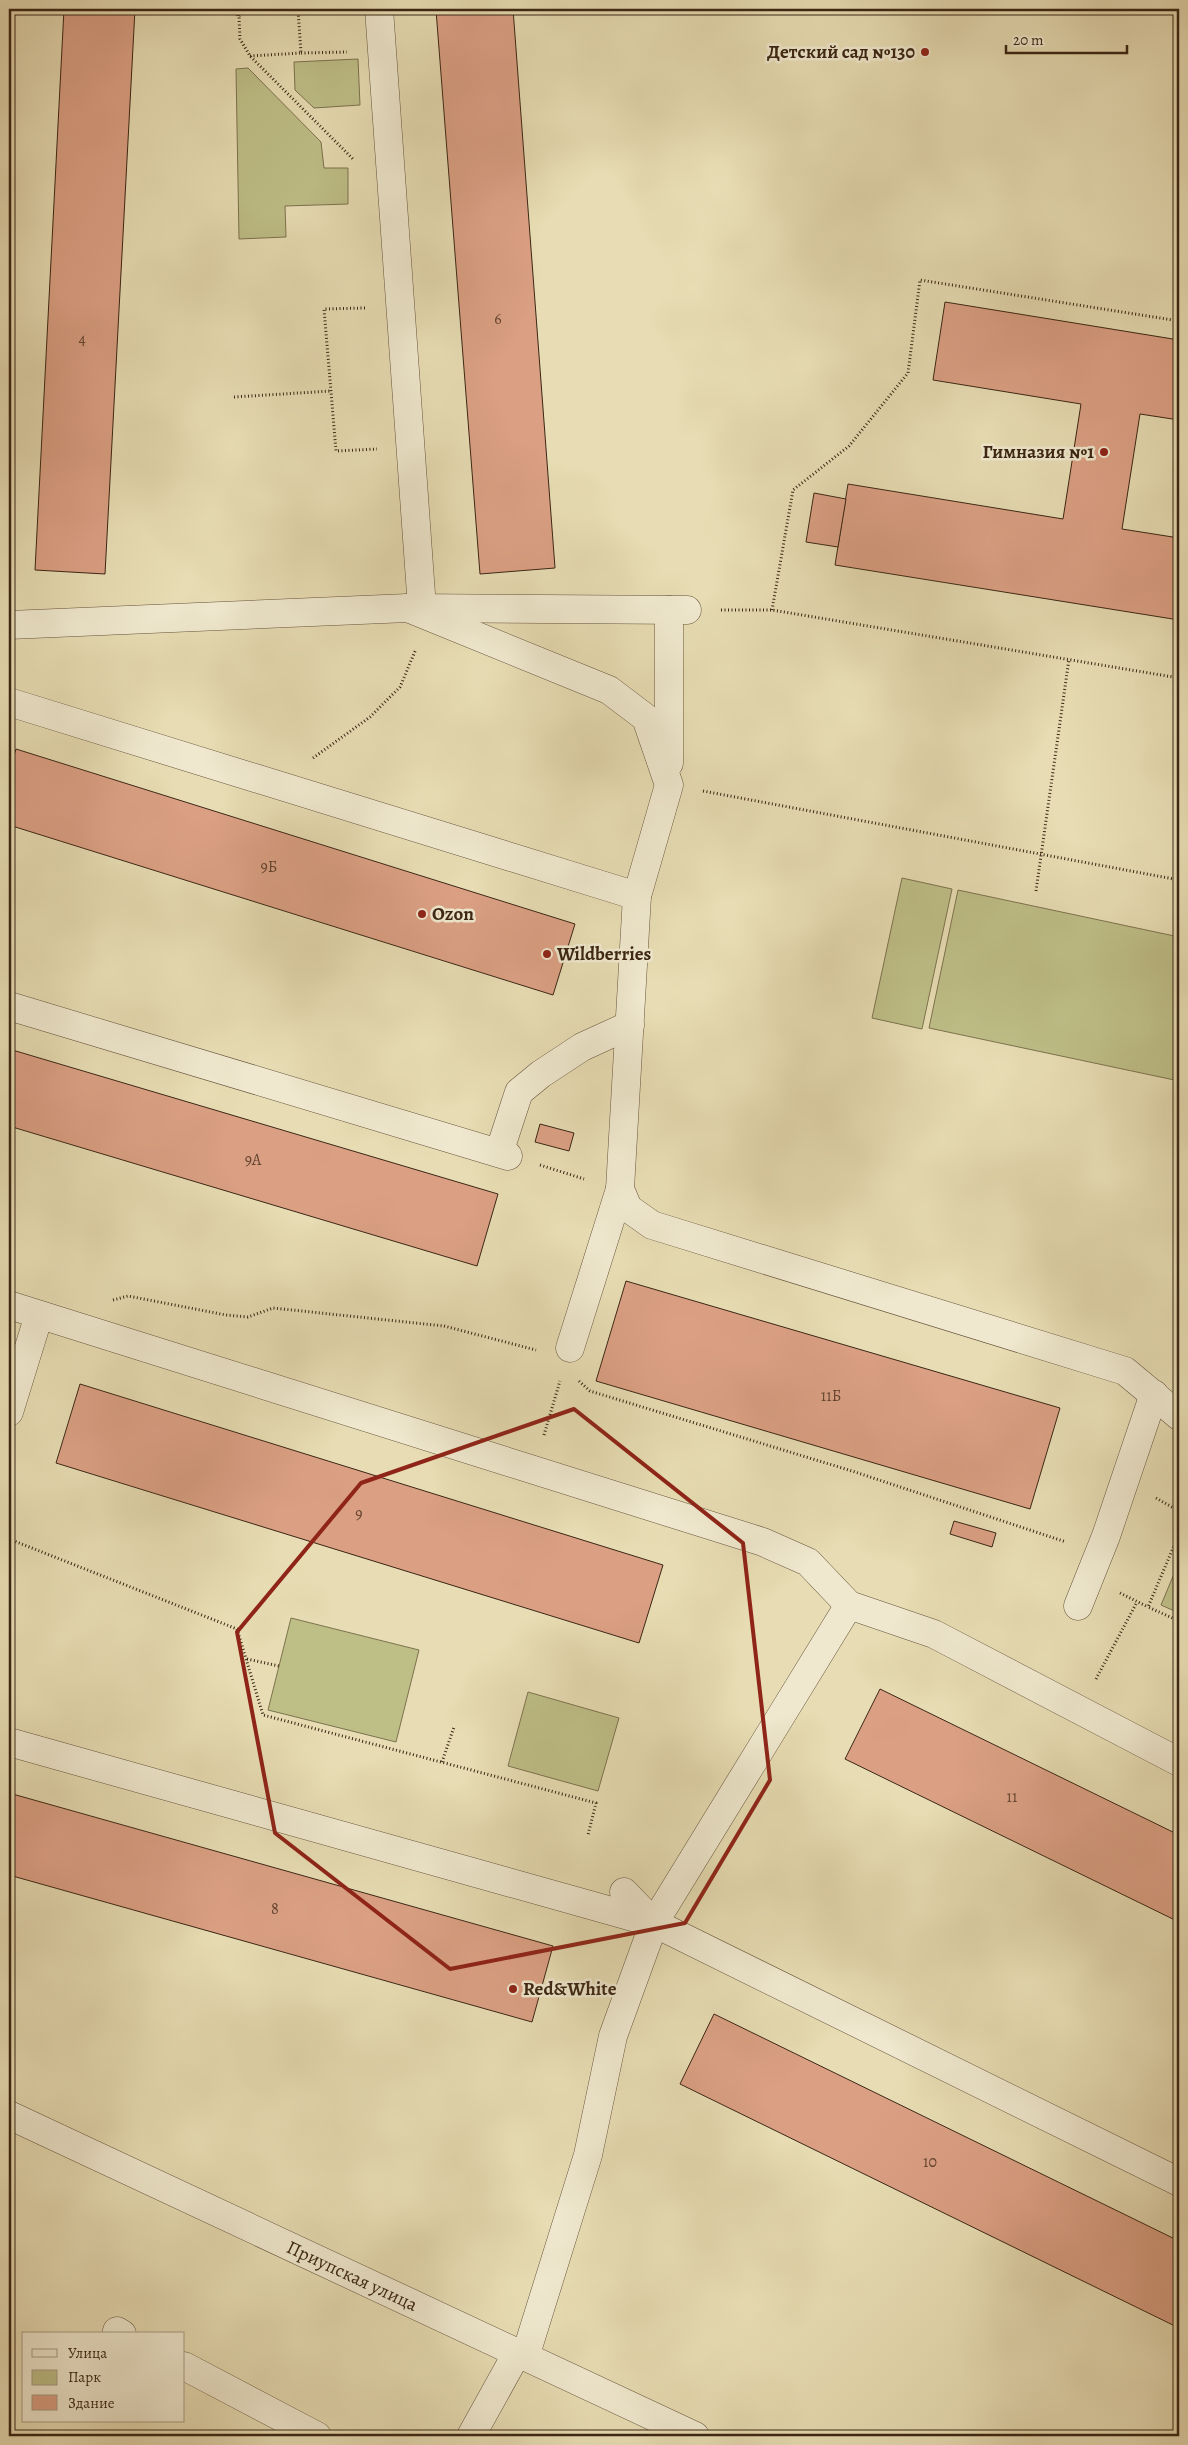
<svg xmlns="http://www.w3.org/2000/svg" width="1188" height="2445" font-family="Alegreya,serif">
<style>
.green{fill:#bebe87;stroke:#7c724e}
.building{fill:#dba084;stroke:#3b2614}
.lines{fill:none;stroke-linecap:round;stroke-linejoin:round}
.minor-casing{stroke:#66543c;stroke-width:29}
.path{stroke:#3b2614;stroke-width:3;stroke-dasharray:1 2.5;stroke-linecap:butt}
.minor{stroke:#efe8ce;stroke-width:28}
.marked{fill:none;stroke:#8f2418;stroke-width:4;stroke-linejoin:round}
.poi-dot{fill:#8f2418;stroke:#efe8ce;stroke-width:2}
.labels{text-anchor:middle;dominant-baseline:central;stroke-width:5;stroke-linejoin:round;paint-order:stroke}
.number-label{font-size:16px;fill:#634430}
.poi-label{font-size:19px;font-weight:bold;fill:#3b2614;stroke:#efe8ce;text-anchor:start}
.street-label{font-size:19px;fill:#3b2614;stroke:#efe8ce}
</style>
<rect width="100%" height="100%" fill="#e7dcb3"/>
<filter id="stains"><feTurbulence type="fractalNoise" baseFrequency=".004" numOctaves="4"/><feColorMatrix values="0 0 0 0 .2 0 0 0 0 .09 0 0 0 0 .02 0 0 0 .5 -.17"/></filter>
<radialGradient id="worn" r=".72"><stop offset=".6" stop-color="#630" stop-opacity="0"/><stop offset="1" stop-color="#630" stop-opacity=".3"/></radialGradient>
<g class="green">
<polygon points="358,59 360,105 314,108 295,90 294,62"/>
<polygon points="248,68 321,142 324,168 348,168 348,204 285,206 286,237 239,239 236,69"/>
<polygon points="902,878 952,889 922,1029 872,1018"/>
<polygon points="958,890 1179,937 1179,1081 929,1028"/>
<polygon points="1179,1562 1179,1613 1161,1605"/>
<polygon points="291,1618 419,1650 396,1742 268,1710"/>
<polygon points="528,1692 619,1718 598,1791 508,1766"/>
</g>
<g class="building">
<polygon points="64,9 135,9 105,574 35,570"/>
<polygon points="453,9 513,9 555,568 480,574 436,10"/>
<polygon points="945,302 1179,340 1179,420 1140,414 1122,529 1179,538 1179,620 835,565 848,484 1063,519 1081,404 933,380"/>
<polygon points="814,493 846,499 838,547 806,542"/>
<polygon points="16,749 575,924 553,995 9,825 9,771"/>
<polygon points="9,1049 498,1194 477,1266 9,1126"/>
<polygon points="540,1124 574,1133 569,1151 535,1142"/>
<polygon points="626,1281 1060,1408 1030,1509 596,1381"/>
<polygon points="80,1384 663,1565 639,1643 56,1463"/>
<polygon points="954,1521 996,1533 992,1547 950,1534"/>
<polygon points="880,1689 1179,1835 1179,1922 845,1759"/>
<polygon points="9,1793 553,1946 532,2022 9,1875"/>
<polygon points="714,2014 1179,2241 1179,2328 680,2084"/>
</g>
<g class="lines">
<defs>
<g id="minor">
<polyline points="379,9 422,608"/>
<polyline points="408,608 609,690 646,718 669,785 637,896 620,1189 628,1208 652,1225 1125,1371 1179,1416"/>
<polyline points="669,610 669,763"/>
<polyline points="9,625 408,608 687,610"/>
<polyline points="9,702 637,896"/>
<polyline points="9,1006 508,1156"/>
<polyline points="499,1153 519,1092 541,1074 582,1047 630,1025"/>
<polyline points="9,1305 763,1542 808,1562 849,1605"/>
<polyline points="570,1348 620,1189"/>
<polyline points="9,1412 39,1315"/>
<polyline points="1078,1606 1106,1536 1154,1394"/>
<polyline points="9,1742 654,1923 1179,2182"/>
<polyline points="624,1892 653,1922"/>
<polyline points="9,2115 695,2436"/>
<polyline points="117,2331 122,2334"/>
<polyline points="525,2357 588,2155 613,2036 654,1923 849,1605 934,1634 1179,1762"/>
<polyline points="184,2366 317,2436"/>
<polyline points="471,2436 517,2353"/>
</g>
</defs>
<use href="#minor" class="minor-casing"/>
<g class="path">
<polyline points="233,9 239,17 240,39 250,56 354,160"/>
<polyline points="239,16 243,9"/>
<polyline points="301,53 347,52"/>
<polyline points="250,56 301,53 298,9"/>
<polyline points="365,308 324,309 336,451 377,449"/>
<polyline points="234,397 331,391"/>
<polyline points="721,610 772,610 1179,678"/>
<polyline points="772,610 793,490 849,446 908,373 920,280 1179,321"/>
<polyline points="313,758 370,717 400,687 416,649"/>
<polyline points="703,791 1179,880"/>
<polyline points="1036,891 1069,659"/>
<polyline points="540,1165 584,1179"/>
<polyline points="113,1300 128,1296 226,1315 248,1317 273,1308 444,1326 536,1350"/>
<polyline points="579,1381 590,1391 852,1471 1066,1542"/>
<polyline points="544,1435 560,1381"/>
<polyline points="1156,1498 1179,1511"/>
<polyline points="1179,1534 1148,1607 1179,1621"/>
<polyline points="9,1539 237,1629 263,1715 596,1803 588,1835"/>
<polyline points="1120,1593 1148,1607"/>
<polyline points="247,1659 279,1666"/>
<polyline points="1096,1679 1137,1602"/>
<polyline points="442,1762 454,1727"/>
</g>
<use href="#minor" class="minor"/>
</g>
<path class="marked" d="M574,1409L743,1543L770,1780L685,1923L450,1969L275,1833L237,1632L361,1483Z"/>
<g class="poi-dot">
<circle cx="925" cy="52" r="5"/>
<circle cx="1104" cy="452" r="5"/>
<circle cx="422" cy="914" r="5"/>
<circle cx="547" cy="954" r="5"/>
<circle cx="513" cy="1989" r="5"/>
</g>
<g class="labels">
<g class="number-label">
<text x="498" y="319">6</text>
<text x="82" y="339">4</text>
<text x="269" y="867">9Б</text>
<text x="253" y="1160">9А</text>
<text x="831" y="1396">11Б</text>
<text x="359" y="1514">9</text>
<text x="1012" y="1797">11</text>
<text x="275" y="1909">8</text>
<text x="930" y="2162">10</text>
</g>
<g class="poi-label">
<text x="915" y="52" text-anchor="end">Детский сад №130</text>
<text x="1094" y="452" text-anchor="end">Гимназия №1</text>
<text x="432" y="914">Ozon</text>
<text x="557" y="954">Wildberries</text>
<text x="523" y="1989">Red&amp;White</text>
</g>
<g class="street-label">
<text transform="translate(352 2276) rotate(25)">Приупская улица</text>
</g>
</g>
<rect width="1188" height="2445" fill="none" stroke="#e7dcb3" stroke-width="30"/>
<rect x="10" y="10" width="1168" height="2425" fill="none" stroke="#3b2614" stroke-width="2.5"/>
<rect x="15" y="15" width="1158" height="2415" fill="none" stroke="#3b2614"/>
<rect x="22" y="2332" width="162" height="90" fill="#efe8ce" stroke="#a79a84"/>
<rect x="32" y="2349" width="25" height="8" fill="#efe8ce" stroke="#a79a84"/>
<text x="68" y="2358" font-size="15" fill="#3b2614">Улица</text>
<rect x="32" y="2370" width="25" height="15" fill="#bebe87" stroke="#a79a84"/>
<text x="68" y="2382" font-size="15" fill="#3b2614">Парк</text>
<rect x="32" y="2395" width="25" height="15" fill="#dba084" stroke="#a79a84"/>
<text x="68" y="2408" font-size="15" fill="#3b2614">Здание</text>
<path d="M1006 45v8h121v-8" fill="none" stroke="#3b2614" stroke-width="2.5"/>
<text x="1013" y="45" font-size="15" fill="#3b2614" stroke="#efe8ce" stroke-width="4" paint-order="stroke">20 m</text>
<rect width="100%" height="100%" filter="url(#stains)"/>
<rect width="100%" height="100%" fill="url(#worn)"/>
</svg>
